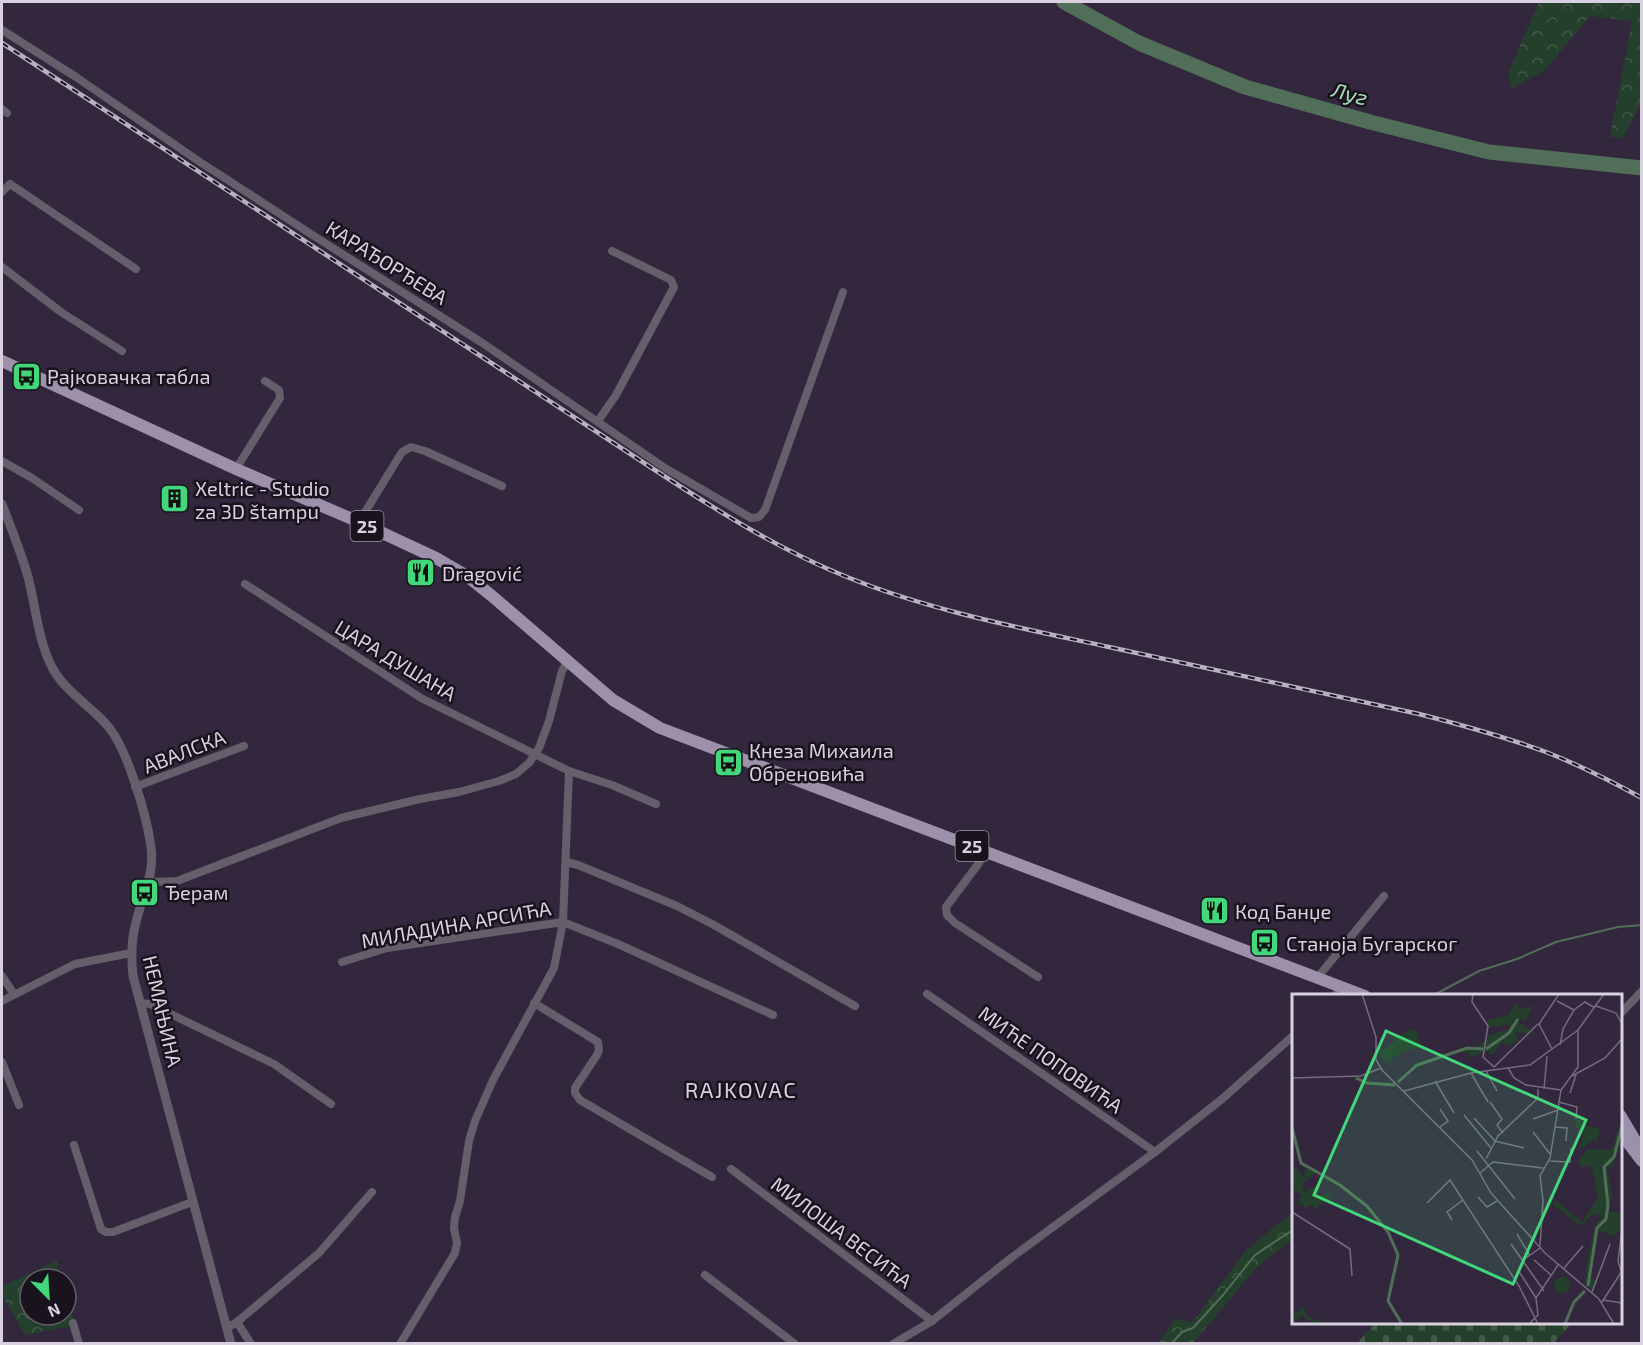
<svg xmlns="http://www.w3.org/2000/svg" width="1643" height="1345" font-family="'Exo 2',sans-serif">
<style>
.forest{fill:url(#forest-crowns)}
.cemetery{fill:url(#cemetery-stones)}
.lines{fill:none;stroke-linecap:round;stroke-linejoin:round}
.stream{stroke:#516f58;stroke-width:2}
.river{stroke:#516f58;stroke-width:15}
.minor{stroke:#655f6c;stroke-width:8}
.tertiary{stroke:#655f6c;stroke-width:9}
.primary{stroke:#9d90ab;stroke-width:12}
.rail-casing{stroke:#b9b0c1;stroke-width:4.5}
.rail{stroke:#18131d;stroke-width:2;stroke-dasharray:7;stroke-linecap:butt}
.labels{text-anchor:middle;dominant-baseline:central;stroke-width:5;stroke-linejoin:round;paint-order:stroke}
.shield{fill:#18131d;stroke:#9f98a6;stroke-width:1.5}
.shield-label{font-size:18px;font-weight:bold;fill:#d9d1e0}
.street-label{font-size:20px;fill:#d9d1e0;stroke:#18131d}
.poi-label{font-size:20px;fill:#d9d1e0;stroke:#18131d;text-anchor:start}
.water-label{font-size:21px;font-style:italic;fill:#aae1b8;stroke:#18131d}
.quarter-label{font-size:22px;letter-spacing:1.5px;fill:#d9d1e0;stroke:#18131d}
.inset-river{fill:none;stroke:#516f58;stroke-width:3}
.inset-road{fill:none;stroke:#756b7f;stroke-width:1.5}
.view{fill:#43d77b;fill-opacity:0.15;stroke:#43d77b;stroke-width:3}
.inset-edge{fill:none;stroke:#d9d1e0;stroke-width:3}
</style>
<defs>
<pattern id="forest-crowns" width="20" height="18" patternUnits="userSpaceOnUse" patternTransform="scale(1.5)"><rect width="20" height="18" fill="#243f2b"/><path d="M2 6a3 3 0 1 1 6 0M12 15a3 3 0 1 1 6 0" fill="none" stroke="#435a49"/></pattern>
<pattern id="cemetery-stones" width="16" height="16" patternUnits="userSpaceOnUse" patternTransform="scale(1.5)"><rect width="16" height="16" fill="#243f2b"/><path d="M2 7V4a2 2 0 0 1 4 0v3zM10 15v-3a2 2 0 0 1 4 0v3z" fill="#435a49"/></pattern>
</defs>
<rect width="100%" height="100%" fill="#33273e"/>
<g class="forest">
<polygon points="1539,2 1641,2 1641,102 1623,138 1610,137 1632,21 1590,16 1545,70 1512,89 1508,73"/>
<polygon points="1293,1212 1293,1239 1258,1266 1193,1343 1159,1343 1175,1318 1192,1323 1246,1250"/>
<polygon points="56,1261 61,1279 30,1279 30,1315 66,1315 66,1295 75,1325 25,1335 2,1295 2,1282 5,1285"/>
</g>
<polygon class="cemetery" points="1567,1322 1570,1325 1554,1343 1361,1344 1359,1341 1375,1323"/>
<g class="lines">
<g class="stream">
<polyline points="1432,996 1479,971 1517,959 1556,942 1618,927 1642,925"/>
<polyline points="1171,1344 1182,1332 1193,1328 1223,1295 1255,1255 1294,1229"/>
</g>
<polyline class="river" points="1064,2 1139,43 1245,87 1370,122 1489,152 1642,168"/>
<g class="minor">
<polyline points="2,30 76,77 200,162 314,236 481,342 665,468 751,518 759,517 765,510 843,292"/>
<polyline points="2,109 7,113"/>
<polyline points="2,192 10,184 136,269"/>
<polyline points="2,267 61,312 122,351"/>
<polyline points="598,421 616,395 674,287 671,280 612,251"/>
<polyline points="2,461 32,478 79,510"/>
<polyline points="236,469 280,398 279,390 265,381"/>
<polyline points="359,522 402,452 411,447 425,451 502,486"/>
<polyline points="245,584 421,698 569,771 612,785 656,804"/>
<polyline points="135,787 244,746"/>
<polyline points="985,851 979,863 946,907 947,915 955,923 1038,977"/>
<polyline points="566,862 578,865 677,906 714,925 855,1006"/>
<polyline points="150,882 177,881 341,818 420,799 459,792 499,781 516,774 529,763 539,748 549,721 562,671 567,662"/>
<polyline points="342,962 387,948 563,922 618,944 773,1015"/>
<polyline points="2,976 14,994"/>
<polyline points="1318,977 1384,896"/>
<polyline points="927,994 1155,1152"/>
<polyline points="1334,996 1343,987"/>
<polyline points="2,1001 75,964 131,953"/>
<polyline points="140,1003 150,1004 274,1064 331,1104"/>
<polyline points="534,1003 598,1042 599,1050 597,1055 575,1088 575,1093 580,1100 712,1177"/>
<polyline points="1620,1014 1642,991"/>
<polyline points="2,1062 19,1105"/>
<polyline points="74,1145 101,1229 106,1232 113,1232 192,1202"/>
<polyline points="731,1169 932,1321"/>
<polyline points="705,1275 795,1344"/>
<polyline points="237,1322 251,1344"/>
<polyline points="73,1323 79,1344"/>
<polyline points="227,1328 237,1322 319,1253 372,1192"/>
<polyline points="400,1344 455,1253 457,1243 454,1228 455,1217 460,1201 469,1141 475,1121 493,1080 554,968 563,922 569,771"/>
<polyline points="893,1344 932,1321 1011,1258 1155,1152 1222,1099 1294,1035"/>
</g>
<path class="tertiary" d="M2,504C11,528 21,552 28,577C36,607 38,642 53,669C65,691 90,706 106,724C127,746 147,817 151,847C155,874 142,897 136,922C131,940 131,957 133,976L231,1344"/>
<g class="primary">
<polyline points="2,361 236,469 359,522 436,558 467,576 492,596 613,700 660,728 1365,996"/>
<polyline points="1620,1115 1642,1152"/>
<polyline points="1620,1132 1642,1161"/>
</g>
<defs>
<path id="rail" d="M2,43L661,474C721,513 780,550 847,577C931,611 1021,628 1109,647C1212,669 1315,692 1419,714C1462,725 1505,737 1546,752C1579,765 1611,781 1642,798"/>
</defs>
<use href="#rail" class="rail-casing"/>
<use href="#rail" class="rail"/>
</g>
<defs>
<symbol id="bus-square" viewBox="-11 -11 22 22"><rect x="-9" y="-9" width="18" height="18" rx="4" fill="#43d77b" stroke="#18131d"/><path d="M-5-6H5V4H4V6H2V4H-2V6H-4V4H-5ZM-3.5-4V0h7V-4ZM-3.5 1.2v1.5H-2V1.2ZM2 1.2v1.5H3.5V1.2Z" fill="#111"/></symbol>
<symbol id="building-square" viewBox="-11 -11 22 22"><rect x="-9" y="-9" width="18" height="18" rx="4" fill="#43d77b" stroke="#18131d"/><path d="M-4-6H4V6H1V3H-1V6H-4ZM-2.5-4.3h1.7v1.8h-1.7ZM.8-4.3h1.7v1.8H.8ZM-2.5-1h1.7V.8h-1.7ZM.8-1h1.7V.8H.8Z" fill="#111"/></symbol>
<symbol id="restaurant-square" viewBox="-11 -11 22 22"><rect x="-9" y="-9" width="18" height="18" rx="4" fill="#43d77b" stroke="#18131d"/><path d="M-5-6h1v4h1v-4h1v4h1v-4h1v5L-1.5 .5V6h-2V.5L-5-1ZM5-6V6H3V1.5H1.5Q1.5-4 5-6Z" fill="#111"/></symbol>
</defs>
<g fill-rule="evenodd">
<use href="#bus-square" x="10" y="360" width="33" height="33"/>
<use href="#building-square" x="158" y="482" width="33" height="33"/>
<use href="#restaurant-square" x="404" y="556" width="33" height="33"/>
<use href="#bus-square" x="712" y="746" width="33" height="33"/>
<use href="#bus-square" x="128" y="876" width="33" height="33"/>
<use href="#restaurant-square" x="1198" y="894" width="33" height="33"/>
<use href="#bus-square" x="1248" y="926" width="33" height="33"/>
</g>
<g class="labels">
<g class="shield">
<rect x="350.5" y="511" width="33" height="30" rx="4.5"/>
<rect x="955.5" y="831" width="33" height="30" rx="4.5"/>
</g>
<g class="shield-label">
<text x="367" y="526">25</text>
<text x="972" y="846">25</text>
</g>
<g class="street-label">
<text transform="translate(387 262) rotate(32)">КАРАЂОРЂЕВА</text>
<text transform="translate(396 660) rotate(31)">ЦАРА ДУШАНА</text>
<text transform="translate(184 751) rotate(-21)">АВАЛСКА</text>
<text transform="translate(456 924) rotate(-10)">МИЛАДИНА АРСИЋА</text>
<text transform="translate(163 1011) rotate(77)">НЕМАЊИНА</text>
<text transform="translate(1051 1059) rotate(35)">МИЋЕ ПОПОВИЋА</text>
<text transform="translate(842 1232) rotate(37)">МИЛОША ВЕСИЋА</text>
</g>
<g class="poi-label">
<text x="47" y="376">Рајковачка табла</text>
<text x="195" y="488">Xeltric - Studio<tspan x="195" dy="23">za 3D štampu</tspan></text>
<text x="442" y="573">Dragović</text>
<text x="749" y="750">Кнеза Михаила<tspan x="749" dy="23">Обреновића</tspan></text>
<text x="165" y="892">Ђерам</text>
<text x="1235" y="911">Код Банџе</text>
<text x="1286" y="943">Станоја Бугарског</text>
</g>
<g class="water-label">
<text transform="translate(1350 93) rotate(15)">Луг</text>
</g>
<g class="quarter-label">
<text x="741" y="1089">RAJKOVAC</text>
</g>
</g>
<g transform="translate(1292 994)">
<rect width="330" height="330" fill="#33273e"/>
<path d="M317,218H330L329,236L321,242L306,236L317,224Z" fill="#243f2b"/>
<path d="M224,8L228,15L241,12L233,27L230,24L226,28L239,36L236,40L223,38L227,46L219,51L210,49L200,61L195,57L179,63L177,59L165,58L124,74L122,71L168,55L184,54L198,41L217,35L218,30L195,34V26L216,21ZM284,125L290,126L291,132L308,134L305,148L302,146L287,156L292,137L283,133ZM330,126L329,153H324L321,172L315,173L320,204L315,209L318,211L317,224L308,231L299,267L296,283L305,286L299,296L293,289L296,262L303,231L311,223L301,219L289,232L261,211V204L290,228L306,203L299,171L289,174L287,166L296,155L319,156ZM5,173L11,184L14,174L24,178L10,191L13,199L31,185L24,199L29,202L42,197L23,216L19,210L14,214L8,209L0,216L10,202L0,195V174ZM11,313L16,323L38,330L15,327L10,321L0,330V321Z" fill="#243f2b"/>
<path d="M123,34L129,53L111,57L94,70L87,59L103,47L102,44Z" fill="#243f2b"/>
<path d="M262 291a8 8 0 1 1 16 0a8 8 0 1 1-16 0Z" fill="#243f2b"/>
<path class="inset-river" d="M194,55L217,39L226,25M64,84L75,89L103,91M106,88L125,71L175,54L191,55M0,133L9,169L48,191L75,212L96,238L106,261L96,307L110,330M296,292L305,234L314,225L316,211L312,173L322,163L330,132M273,330L282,308L293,297"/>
<path class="inset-road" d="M70,0L84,43V66L90,76L180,166L199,199L253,259L307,305L322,330M181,0L180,8L196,32L191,63L202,73M265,7L282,16M304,12L324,19L330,30M268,51L271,35L282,16L293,8L303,14M260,55L247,30L267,0M202,73L246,30M216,74L222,84L234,91L269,96M194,77L205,97M179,79L196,108M280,82L313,64L330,45M0,84L69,82L89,74M143,87L162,119M252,95L255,62M112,97L179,79L238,71L286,36M278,99L284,81M198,108L210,125L205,131L211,139M267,108L285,113L284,125M172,121L199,154M182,124L203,147L232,154M241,125L266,116M148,133L156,127L148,115M263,133L275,134L274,147M241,138L258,160M185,157L223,205M194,165L206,142L246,104V95M257,167L278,168L279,154M188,179L201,168L251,174M186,203L195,213L205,207M135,209L158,186L227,292L246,330M0,218L58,255L60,282M160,226L155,218L171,206M225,240L238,262M219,250L252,297M248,252L251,207L248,182L258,164L269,96L286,73V36L312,0M231,266L248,254M242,266L259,281M272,274L291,252M226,276L244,304M329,277L326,267L330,236M300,298L318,250M244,304L266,271M311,306L330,309M310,308L330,277M237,330L246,321L244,304"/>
<path class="view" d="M94,37L294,126L221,290L22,201Z"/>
<rect width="330" height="330" class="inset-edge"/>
</g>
<rect width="1643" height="1345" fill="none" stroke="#d9d1e0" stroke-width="6"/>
<g transform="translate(48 1297) rotate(156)"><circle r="28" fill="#18131d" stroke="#655f6b" stroke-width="1.5"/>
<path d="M0-4.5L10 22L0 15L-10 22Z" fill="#43d77b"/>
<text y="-9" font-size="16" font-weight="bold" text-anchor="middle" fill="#d9d1e0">N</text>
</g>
</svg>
